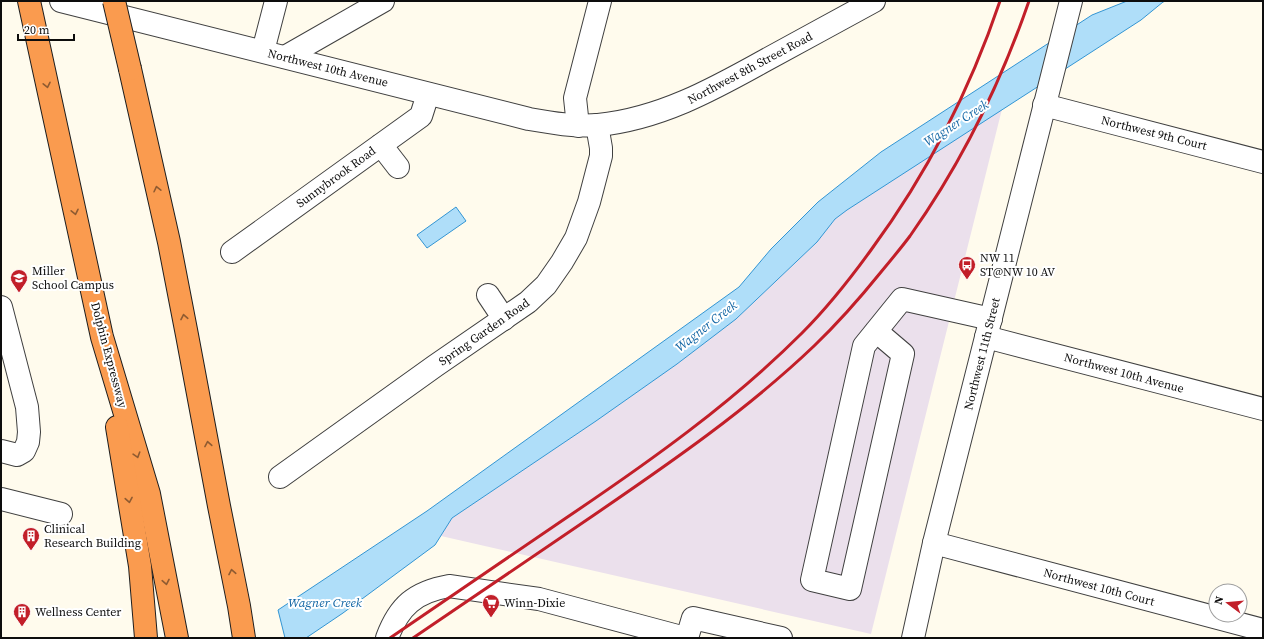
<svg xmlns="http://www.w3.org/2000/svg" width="1264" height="639" font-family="'Source Serif 4',serif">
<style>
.industrial{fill:#ebe0ec}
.water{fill:#afdef9;stroke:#3395d3}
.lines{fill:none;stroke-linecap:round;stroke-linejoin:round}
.minor-casing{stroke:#404040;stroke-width:24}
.highway-casing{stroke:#1e1e1e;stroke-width:24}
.minor{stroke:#fff;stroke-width:22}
.highway{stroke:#fa9b4f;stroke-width:22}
.rail{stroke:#c21f29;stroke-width:3}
.highway-bridge-casing{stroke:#1e1e1e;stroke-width:24;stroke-linecap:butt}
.highway-bridge{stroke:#fa9b4f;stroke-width:22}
.oneway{stroke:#8f5b31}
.labels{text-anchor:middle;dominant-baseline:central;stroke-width:4;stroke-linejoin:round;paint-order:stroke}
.street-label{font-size:12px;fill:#0d0d0d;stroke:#fff}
.poi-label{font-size:12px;fill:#0d0d0d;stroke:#fff;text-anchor:start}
.water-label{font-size:13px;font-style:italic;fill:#1165a4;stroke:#fff}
</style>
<rect width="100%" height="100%" fill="#fffbed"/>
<polygon class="industrial" points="1002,109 871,634 441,536 452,518 596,421 677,364 736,319 817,242 835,219 847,210"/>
<g class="water">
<polygon points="1127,1 1166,1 1163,2 1141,20 847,210 835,219 817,242 736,319 677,364 596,421 452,518 435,545 343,613 306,638 285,638 278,610 427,511 739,287 771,249 818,202 881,152 1092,15"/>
<polygon points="456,207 466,221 427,248 417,235"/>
</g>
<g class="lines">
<defs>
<g id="minor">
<path d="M61,1L529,119C552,123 575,127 598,125C659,119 712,90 764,61C801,41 837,21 874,1"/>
<polyline points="263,51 276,1"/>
<polyline points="285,57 383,1"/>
<polyline points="1044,105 1263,162"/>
<polyline points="578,126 575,98 600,1"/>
<polyline points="381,145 398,167"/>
<polyline points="232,252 421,116 428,94"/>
<polyline points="488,295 504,319"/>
<polyline points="1,307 27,407 29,432 28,442 24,451 17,455 1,451"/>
<polyline points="876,331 903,354 850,589 812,580 864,346 902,299 991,319"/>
<polyline points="986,337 1263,409"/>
<polyline points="280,477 435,366 528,302 546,285 562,262 576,238 589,202 601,156 601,148 597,125"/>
<polyline points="1,499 61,514"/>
<polyline points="934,543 1263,630"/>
<path d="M387,638C399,606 415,592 449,586L539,599L685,638"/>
<polyline points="687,638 693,618 781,638"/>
<polyline points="913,638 934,543 1071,1"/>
</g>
<g id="highway">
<polyline points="29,1 102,337 149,494 177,638"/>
<polyline points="130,69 169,242 187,335 219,506 239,606 244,638"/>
<polyline points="117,427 140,566 146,638"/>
</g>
</defs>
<use href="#minor" class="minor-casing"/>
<use href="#highway" class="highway-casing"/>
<use href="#minor" class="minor"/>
<use href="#highway" class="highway"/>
<g class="rail">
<path d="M390,638C449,598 508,558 566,518C649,462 731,404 802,333C827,308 850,279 871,250C927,174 970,90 1000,1"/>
<path d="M413,638C473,597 533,556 594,515C670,463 747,410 814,346C838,323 860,298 881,272C891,260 901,248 910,236C961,164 1000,85 1029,1"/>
</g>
<defs>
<polyline id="highway-bridge" points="114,1 130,69"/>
</defs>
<use href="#highway-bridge" class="highway-bridge-casing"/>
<use href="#highway-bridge" class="highway-bridge"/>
</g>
<defs><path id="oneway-chevron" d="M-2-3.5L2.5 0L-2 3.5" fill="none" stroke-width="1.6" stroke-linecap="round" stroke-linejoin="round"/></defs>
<g class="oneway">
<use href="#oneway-chevron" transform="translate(47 85) rotate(78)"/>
<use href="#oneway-chevron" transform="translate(157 189) rotate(-103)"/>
<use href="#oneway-chevron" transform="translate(75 212) rotate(78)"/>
<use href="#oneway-chevron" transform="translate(184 317) rotate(-101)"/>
<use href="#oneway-chevron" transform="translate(208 444) rotate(-100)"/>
<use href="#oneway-chevron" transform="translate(137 455) rotate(73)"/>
<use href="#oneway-chevron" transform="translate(129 500) rotate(80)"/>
<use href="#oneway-chevron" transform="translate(232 572) rotate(-101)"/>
<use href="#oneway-chevron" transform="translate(166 582) rotate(79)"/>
</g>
<defs>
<symbol id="bus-pin" viewBox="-11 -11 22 30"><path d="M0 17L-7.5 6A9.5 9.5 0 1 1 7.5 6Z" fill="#c21f29" stroke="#fff"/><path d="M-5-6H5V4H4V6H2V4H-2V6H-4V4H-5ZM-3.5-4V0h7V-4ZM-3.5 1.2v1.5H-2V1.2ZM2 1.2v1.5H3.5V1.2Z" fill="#fff"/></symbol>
<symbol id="university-pin" viewBox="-11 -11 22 30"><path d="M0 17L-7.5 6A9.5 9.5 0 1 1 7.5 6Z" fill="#c21f29" stroke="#fff"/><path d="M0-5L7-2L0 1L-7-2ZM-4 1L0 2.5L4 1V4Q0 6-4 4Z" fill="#fff"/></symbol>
<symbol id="building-pin" viewBox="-11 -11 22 30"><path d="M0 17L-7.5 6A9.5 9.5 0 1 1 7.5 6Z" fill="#c21f29" stroke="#fff"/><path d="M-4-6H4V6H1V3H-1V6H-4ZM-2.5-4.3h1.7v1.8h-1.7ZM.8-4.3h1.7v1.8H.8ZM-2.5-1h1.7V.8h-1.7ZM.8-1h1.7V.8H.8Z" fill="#fff"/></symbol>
<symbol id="supermarket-pin" viewBox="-11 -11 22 30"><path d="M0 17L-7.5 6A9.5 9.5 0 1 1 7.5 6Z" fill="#c21f29" stroke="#fff"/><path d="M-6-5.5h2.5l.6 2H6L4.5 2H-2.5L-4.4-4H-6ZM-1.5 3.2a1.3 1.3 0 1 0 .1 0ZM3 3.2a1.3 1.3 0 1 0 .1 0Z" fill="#fff"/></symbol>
</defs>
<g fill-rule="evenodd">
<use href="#bus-pin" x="957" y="255" width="20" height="27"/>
<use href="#university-pin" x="9" y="268" width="20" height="27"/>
<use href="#building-pin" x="21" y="526" width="20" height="27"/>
<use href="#supermarket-pin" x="481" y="593" width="20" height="27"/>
<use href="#building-pin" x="12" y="602" width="20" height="27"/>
</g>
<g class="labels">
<g class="street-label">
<text transform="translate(328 68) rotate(14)">Northwest 10th Avenue</text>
<text transform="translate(750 68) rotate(-28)">Northwest 8th Street Road</text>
<text transform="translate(1154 133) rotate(14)">Northwest 9th Court</text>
<text transform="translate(336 177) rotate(-36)">Sunnybrook Road</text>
<text transform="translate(484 332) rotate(-35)">Spring Garden Road</text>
<text transform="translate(982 354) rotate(-76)">Northwest 11th Street</text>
<text transform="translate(109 355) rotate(75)">Dolphin Expressway</text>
<text transform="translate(1124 373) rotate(15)">Northwest 10th Avenue</text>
<text transform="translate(1099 587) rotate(15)">Northwest 10th Court</text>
</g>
<g class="poi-label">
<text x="980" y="258">NW 11<tspan x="980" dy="14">ST@NW 10 AV</tspan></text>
<text x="32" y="271">Miller<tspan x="32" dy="14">School Campus</tspan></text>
<text x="44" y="529">Clinical<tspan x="44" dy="14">Research Building</tspan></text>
<text x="504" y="603">Winn-Dixie</text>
<text x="35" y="612">Wellness Center</text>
</g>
<g class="water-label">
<text transform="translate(956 123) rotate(-33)">Wagner Creek</text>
<text transform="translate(706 326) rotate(-38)">Wagner Creek</text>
<text x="325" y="602">Wagner Creek</text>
</g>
</g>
<rect width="1264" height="639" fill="none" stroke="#0d0d0d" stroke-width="4"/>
<g transform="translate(1228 603) rotate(286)"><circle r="19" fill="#ffffff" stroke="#9e9e9e"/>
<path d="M0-3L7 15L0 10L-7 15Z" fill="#c21f29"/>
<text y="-6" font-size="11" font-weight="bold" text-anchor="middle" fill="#0d0d0d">N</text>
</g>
<path d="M18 34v6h56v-6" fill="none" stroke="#0d0d0d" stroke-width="2"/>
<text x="24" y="34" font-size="12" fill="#0d0d0d" stroke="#ffffff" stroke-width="3" paint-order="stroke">20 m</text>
</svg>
